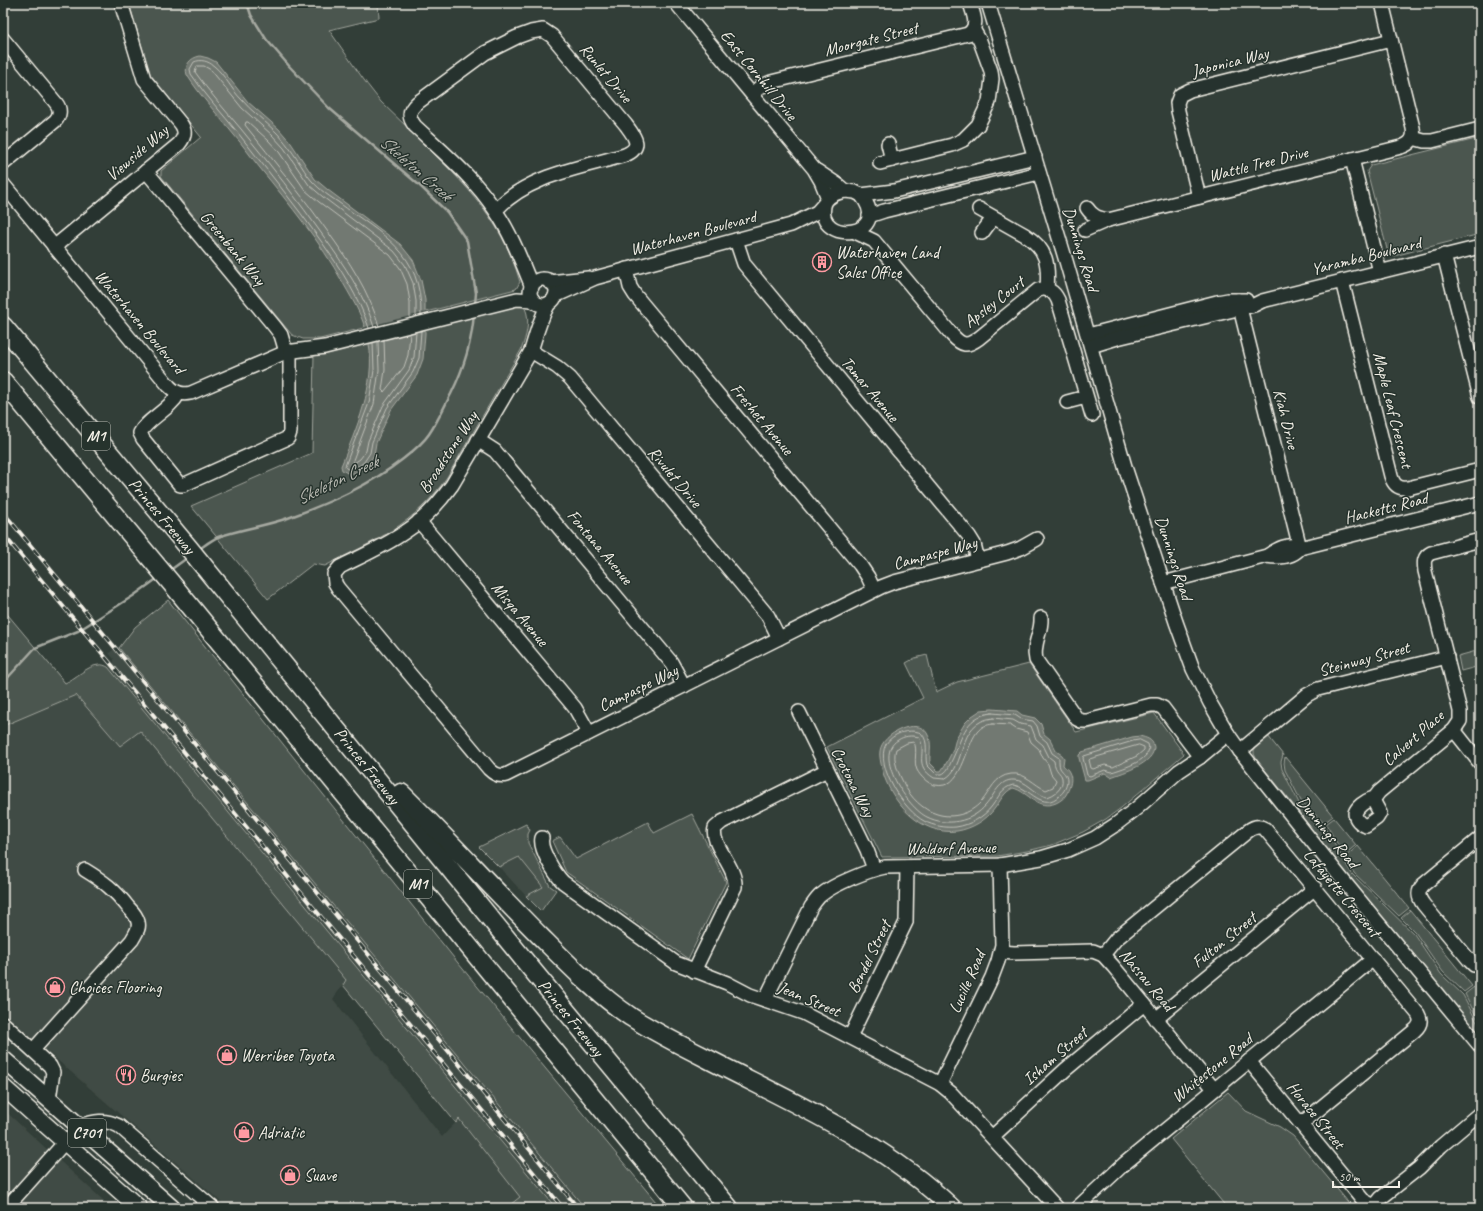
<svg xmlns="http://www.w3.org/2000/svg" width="1483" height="1211" font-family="Caveat,sans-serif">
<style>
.built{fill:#404b44}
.green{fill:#4c564f;stroke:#a0a49c}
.water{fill:#727972;stroke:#a6a9a1}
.pier{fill:#323e38}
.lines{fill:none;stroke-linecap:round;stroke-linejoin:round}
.shore{stroke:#c0c1b9;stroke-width:1}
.stream{stroke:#a6a9a1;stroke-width:2.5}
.minor-casing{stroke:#f4f1e8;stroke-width:16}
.major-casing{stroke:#f4f1e8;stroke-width:19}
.highway-casing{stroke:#f4f1e8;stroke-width:21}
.minor{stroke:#26332d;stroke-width:13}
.major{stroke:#26332d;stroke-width:16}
.highway{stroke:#26332d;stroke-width:18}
.rail-casing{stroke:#f4f1e8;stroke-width:4}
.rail{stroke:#26332d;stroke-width:2.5;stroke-dasharray:8;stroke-linecap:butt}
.labels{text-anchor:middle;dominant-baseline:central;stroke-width:3;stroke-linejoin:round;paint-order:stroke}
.shield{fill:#26332d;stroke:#b6b8b0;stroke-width:1}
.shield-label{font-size:16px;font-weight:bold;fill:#f4f1e8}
.street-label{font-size:17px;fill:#f4f1e8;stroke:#26332d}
.poi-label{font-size:17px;fill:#f4f1e8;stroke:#26332d;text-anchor:start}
.water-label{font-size:18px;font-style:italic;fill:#babbb3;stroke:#26332d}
</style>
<rect width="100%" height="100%" fill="#323e38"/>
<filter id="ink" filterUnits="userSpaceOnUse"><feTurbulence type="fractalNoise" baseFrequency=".025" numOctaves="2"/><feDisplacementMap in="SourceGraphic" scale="8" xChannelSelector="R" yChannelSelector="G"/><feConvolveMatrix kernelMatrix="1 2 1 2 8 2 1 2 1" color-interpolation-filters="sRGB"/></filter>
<g filter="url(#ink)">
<g class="built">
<polygon points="3,609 120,746 140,730 346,980 333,999 442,1137 459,1119 520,1197 506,1208 228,1208 3,1013"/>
<polygon points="118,646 585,1208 556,1208 108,667 114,663 114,659 109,653"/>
<polygon points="519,857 544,888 526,896 499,867"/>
<polygon points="3,1109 62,1163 112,1208 3,1208"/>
</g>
<g class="green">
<path d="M129,3H378L379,18L329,30C346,54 362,79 381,102C390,111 400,120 409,129C457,177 501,214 520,282L516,289L320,339H303L292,335L161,176V171L201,137L150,74Z"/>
<polygon points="1480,138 1480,234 1394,256 1388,253 1367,171 1371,165"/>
<path d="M519,305L525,308C531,321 526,337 521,350L447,477C414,526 375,540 325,566L313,564L268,599L191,506L312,453L314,355Z"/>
<polygon points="168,600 458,963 661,1208 585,1208 119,648 135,627"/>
<path d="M3,609L65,683C75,679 88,665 99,665C102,664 106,666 108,667L556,1208H506L520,1197L459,1119L456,1123L343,985L346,980L140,731L120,746L76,695L3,726Z"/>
<polygon points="1480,650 1480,666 1461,671 1458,656"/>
<polygon points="927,655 936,692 957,682 1029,664 1076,732 1154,713 1184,754 1121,808 1106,819 1083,832 1052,845 1027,851 997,856 882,857 827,747 923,698 906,663 915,658"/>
<polygon points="1266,736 1268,736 1283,755 1281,762 1282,769 1299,803 1323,825 1352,874 1414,934 1441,974 1463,995 1480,1028 1480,1038 1336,863 1296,808 1257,760 1254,754 1254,748"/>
<polygon points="1285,757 1333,816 1324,823 1301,801 1285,770 1284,763"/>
<polygon points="692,814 726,882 688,959 566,872 552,841 560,837 576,859 648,822 654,833"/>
<polygon points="1334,818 1356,845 1344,855 1326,824"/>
<polygon points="526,824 530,830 528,834 528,843 550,886 556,890 541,911 526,896 543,887 519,857 499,867 479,847"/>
<polygon points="1358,846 1409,908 1399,916 1354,873 1345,857"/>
<polygon points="1410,910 1472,986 1464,992 1443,972 1415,932 1401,918"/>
<polygon points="1474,987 1480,995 1480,1024 1465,994"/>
<polygon points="1228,1092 1246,1111 1280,1127 1293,1136 1353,1208 1227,1208 1171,1139"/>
</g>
<g class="water">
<path d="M200,56L208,58L216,62L248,102L279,129L291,143L315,179L328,190L400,244L413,260L421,280L425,300V334L423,359L417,375L391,410L376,443L374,455L367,465L358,472L349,474L342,470L341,466C356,430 376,384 369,344C366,322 354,302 343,283C320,241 290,205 260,168C251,157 243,145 234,135C218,115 201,97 187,75C184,65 190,58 200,56Z"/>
<path d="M992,709L1017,711L1022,715L1035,718L1041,724L1044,734L1050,739L1056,751L1062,755L1064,758L1063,765C1065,768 1068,769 1069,772C1073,779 1070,786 1067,793C1065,798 1060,801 1056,803C1037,811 1029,792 1013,788C1004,792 1001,800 995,808C987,820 971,829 957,831C920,836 890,801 882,769C881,763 879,756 880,751C882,733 918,717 927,733C933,743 929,753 930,763L938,771H941L947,762L953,750L956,738L965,723L972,716L981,710Z"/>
<path d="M1140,736C1146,738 1153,739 1154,747C1154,764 1124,772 1111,777L1105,773L1088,780H1085L1079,758V755L1082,752L1132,737Z"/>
</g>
<polygon class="pier" points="427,312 427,328 367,343 362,328"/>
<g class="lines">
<g class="shore">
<path d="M379,326C369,291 349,261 328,232C302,195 273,160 245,125L246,122H248L268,140L279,152L305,190L319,202L390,255L400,268L407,284L410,302V318"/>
<path d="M374,327C364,294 344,265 324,237C298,200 270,164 241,129C225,110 209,92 195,72L197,66H204L211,70L242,108L272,135L284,148L309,185L323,197L394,251L405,265L413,283L416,301V316"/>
<path d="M369,328C359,297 340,268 321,241C295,204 266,169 238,133C222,113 205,95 191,74L190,69L194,62C201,59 208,61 214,66C225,75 231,89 241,99C251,111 265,121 276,132C289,145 298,161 308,176C316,187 327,195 338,202C383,236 422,251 421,315"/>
<polyline points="384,340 385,370 382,390 384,392 404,367 408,355 410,333"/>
<polyline points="378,342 379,370 374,404 353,460 354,463 360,459 366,451 368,441 383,406 409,370 414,357 416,332"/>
<polyline points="373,343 374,370 369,403 345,466 346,468 349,470 359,466 364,462 370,453 372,442 387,408 413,372 419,358 421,331"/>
<path d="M992,713L1015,715L1021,719L1033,721L1037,726L1040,736L1047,742L1052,753L1059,758C1059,761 1059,765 1060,768C1063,773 1067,774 1067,781C1067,786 1064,792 1060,795C1042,813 1030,787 1013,785C1001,788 999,797 992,806C984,817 970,825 956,827C946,828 933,826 924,821C905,811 874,766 886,744C889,739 895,735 900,733C907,731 914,730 921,733C930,742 924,754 927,765L936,774H942C947,772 949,767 951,762C962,741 963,716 992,713Z"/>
<path d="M993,718L1013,720L1020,724L1031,726L1036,739L1043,745L1049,757L1054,761C1055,772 1061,772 1062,778C1064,788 1054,796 1046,797C1034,793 1026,780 1014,780C999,779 994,796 986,805C972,822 947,827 927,817C908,808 872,755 898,740C904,736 911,735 919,737C928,754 912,764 934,778L944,779C968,768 955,722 993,718Z"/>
<path d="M993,724L1010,725L1016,729L1027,732L1031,742L1039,749L1043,758L1048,764L1051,774L1056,780L1053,787L1046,790C1034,785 1025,772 1011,774C994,776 991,791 981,802C970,814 953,819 937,814C923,810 910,797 904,784C899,774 892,760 896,749L907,743L914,742C918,751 913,761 917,770C920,776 928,784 935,785C962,791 965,747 977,732C982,726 986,725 993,724Z"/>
<path d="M1140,740L1148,744C1154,760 1123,768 1112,772L1105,770L1090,776L1087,775L1083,758L1084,756L1133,741Z"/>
<polygon points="1139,745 1144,747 1144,750 1137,756 1113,767 1105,765 1093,769 1091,768 1089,760 1090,759"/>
</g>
<g class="stream">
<polyline points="247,3 251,15 266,39 290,67 329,108 419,185 447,212 467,241 476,293 475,304"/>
<path d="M198,550C204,546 211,540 218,537C241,529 265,526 288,518C329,503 369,486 403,459C412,452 423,443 429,434C438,421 444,407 451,394C464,368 472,342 474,313"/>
<polyline points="169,571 187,558"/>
<polyline points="3,683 35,648 78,631 133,596 158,578"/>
</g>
<defs>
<g id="minor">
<polyline points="676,3 814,169 821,181 828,198"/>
<polyline points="988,3 1066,261 1126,470 1176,622 1193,669 1210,703 1228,734 1240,751 1342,879 1480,1046"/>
<path d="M3,39L56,103C61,109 60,116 55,121L3,164"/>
<path d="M752,94L760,87L771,82L968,34C980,26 973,14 970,3"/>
<polyline points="1413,138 1424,141 1432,141 1480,129"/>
<polyline points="888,144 892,160"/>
<polyline points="1352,159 1380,272"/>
<polyline points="880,163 952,145 963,140 978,125 989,102 992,79 991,71 980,41 973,29"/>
<polyline points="146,171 275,327 281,335 286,352"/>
<polyline points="817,171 838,185 845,191"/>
<path d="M3,184L169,386C176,393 181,395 191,393L286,352L325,347L517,299L533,300"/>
<path d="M845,191L855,192L861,195C895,237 816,246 824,206C826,196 836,193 845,191Z"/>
<polyline points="861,195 894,191 1035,157"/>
<polyline points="1199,197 1178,111 1177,103 1180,95 1190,90 1391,40"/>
<path d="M1087,208C1093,217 1098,218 1108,220"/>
<path d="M979,209L1025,235C1047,249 1049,264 1047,289"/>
<path d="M496,210C528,175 581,168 625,155C644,147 634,136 626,125L552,36L543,30L531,32L517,37L485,53L417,103C408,111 408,117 415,126C443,152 474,178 495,210C511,233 521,260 532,287"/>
<polyline points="869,216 884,211 1039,173"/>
<path d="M1085,230L1108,220L1401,147C1410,144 1415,139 1413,128L1382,3"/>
<path d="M855,232L874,241L952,335C962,346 967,347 979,338L1038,290C1047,287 1054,291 1058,300L1092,415"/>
<polyline points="982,233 993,218"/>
<polyline points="736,240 744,264 969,536 974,544 978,560"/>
<path d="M54,247L179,144C185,137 186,131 181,124L144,79L121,3"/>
<polyline points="1444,255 1480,397"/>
<polyline points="626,269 630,287 635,295 860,565 868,577 874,590"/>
<circle cx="543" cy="292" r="13"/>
<path d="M1342,281L1391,476C1394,486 1399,489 1408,488L1480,470"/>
<polyline points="549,282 588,278"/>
<polyline points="555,296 595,278 791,225 817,212 824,204"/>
<polyline points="1238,300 1300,548"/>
<path d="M549,303C540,319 536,334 531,351L452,485C439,503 424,520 405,532C385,546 362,556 340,567L334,574L335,583L338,588L489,769C494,774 499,777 506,775L881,587L894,582L1007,553L1021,548L1037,539"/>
<polyline points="1088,335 1217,302 1228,300 1246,300"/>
<polyline points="1091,346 1117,338 1254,305 1262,301 1480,247"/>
<polyline points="531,351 557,367 570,378 768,616 779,638"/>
<path d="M179,393C170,410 147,419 140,433L143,439L180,485H183L288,438L290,432V351"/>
<polyline points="1067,402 1086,397"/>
<polyline points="478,440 495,451 671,662 684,686"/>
<polyline points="419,521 575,708 589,733"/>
<path d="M1267,556C1279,558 1292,558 1300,548L1480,503"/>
<path d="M1163,583L1267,556C1277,549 1289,542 1300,548"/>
<path d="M1041,618C1042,633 1032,644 1036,660L1077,719L1081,721H1087L1151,705H1157L1163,708L1200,757"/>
<polyline points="799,712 867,850 874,869"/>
<polyline points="1454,730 1480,763"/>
<polyline points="1240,751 1307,695 1318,689 1447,657"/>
<path d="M1371,799L1373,800L1380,813L1377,818L1366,826C1360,824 1355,819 1355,813C1357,807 1365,801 1371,799Z"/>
<path d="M1373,800L1379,792L1454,730L1460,721V711L1425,571C1424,563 1423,557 1431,553L1480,540"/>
<path d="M542,838C539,849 555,874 563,882L676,963L727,983L750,995L803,1013L940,1084L951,1093L1057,1208"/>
<path d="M1480,838L1423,885C1417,892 1418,897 1423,904L1470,961L1474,965L1480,966"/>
<polyline points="1001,952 1014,953 1093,951 1103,955 1113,966 1214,1089"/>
<path d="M1103,955L1116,939L1248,831C1253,827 1259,825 1265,829L1418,1014C1422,1021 1420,1026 1414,1031L1301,1124"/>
<path d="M694,971L735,887C737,867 710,845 715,828L722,822L827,770"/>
<path d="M765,1000L811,907C814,903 817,898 821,895C834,884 869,870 885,867L1000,865L1041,858L1068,850L1095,838L1115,825L1137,808L1179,771L1200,757L1228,734"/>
<polyline points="1156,1019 1315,888"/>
<polyline points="3,1023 50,1066 53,1072 49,1099"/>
<polyline points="850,1037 906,922 907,867"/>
<path d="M33,1050L132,940C135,934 140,929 138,922C137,916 132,911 128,907C115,890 103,881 85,870"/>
<polyline points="1249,1061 1359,1195 1363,1200 1374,1206"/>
<polyline points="940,1084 992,977 998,961 1002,945 1000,865"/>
<path d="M80,1126C94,1121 105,1119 119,1126L213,1208"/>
<polyline points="992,1137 1065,1070 1144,1004"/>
<polyline points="6,1208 65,1142"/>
<polyline points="1077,1208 1124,1164 1373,959"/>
<polyline points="1373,1208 1381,1198 1419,1168 1441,1146 1480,1113"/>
</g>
<g id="major">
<polyline points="3,1059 172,1208"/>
<polyline points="3,1087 139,1208"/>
</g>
<g id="highway">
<polyline points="3,326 188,547 529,966 729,1208"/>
<polyline points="3,381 177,590 683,1208"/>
<path d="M401,793C448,839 493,889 540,936C569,965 597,994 631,1017C656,1033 682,1046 708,1059C793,1103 882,1141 952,1208"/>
</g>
</defs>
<use href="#minor" class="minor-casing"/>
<use href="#major" class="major-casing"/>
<use href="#highway" class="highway-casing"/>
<use href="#minor" class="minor"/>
<use href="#major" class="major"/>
<use href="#highway" class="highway"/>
<defs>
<g id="rail">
<polyline points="3,512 578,1208"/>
<polyline points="3,534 563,1208"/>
</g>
</defs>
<use href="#rail" class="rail-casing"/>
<use href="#rail" class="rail"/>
</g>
</g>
<defs>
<symbol id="building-ring" viewBox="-11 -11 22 22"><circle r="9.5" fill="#26332d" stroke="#ff9aa2" stroke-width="1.5"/><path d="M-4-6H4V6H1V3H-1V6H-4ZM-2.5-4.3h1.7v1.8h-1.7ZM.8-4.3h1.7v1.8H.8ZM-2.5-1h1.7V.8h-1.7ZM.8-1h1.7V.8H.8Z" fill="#ff9aa2"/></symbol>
<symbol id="shop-ring" viewBox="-11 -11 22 22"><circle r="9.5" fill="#26332d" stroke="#ff9aa2" stroke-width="1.5"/><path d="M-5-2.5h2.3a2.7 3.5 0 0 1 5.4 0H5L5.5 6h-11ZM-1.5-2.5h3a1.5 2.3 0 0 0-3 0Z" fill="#ff9aa2"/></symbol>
<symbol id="restaurant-ring" viewBox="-11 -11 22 22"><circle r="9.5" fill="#26332d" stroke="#ff9aa2" stroke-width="1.5"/><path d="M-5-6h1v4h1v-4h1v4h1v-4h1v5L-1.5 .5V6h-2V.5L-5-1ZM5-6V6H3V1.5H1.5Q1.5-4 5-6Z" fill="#ff9aa2"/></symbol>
</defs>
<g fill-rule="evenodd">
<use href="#building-ring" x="811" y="251" width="22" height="22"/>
<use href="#shop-ring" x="44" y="976" width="22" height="22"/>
<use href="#shop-ring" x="216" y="1044" width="22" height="22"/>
<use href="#restaurant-ring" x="115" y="1064" width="22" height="22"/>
<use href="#shop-ring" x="233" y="1121" width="22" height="22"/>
<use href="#shop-ring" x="279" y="1164" width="22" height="22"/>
</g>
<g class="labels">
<g class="shield">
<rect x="82" y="422" width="28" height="28" rx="3"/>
<rect x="404" y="870" width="28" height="28" rx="3"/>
<rect x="68" y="1119" width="38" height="28" rx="3"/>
</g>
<g class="shield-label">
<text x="96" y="436">M1</text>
<text x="418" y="884">M1</text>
<text x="87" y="1133">C701</text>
</g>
<g class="street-label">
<text transform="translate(871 39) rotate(-14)">Moorgate Street</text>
<text transform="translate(1230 62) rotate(-14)">Japonica Way</text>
<text transform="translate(606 73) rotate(50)">Runlet Drive</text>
<text transform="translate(759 75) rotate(51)">East Cornhill Drive</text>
<text transform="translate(137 153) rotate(-41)">Viewside Way</text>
<text transform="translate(1258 164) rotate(-14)">Wattle Tree Drive</text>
<text transform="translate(693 233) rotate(-15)">Waterhaven Boulevard</text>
<text transform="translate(233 248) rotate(50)">Greenbank Way</text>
<text transform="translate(1081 249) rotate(73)">Dunnings Road</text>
<text transform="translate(1366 256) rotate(-14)">Yaramba Boulevard</text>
<text transform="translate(994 302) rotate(-38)">Apsley Court</text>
<text transform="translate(140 322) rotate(50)">Waterhaven Boulevard</text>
<text transform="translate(870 389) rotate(50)">Tamar Avenue</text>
<text transform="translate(1393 410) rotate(76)">Maple Leaf Crescent</text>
<text transform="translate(762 419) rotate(50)">Freshet Avenue</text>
<text transform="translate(1286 419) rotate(76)">Kiah Drive</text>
<text transform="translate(448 452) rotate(-57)">Broadstone Way</text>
<text transform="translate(675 477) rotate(50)">Rivulet Drive</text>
<text transform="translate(1386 508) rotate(-14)">Hacketts Road</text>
<text transform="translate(162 516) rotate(50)">Princes Freeway</text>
<text transform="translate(600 547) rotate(50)">Fontana Avenue</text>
<text transform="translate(935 553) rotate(-15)">Campaspe Way</text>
<text transform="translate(1174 558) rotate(72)">Dunnings Road</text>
<text transform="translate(520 614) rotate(50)">Misqa Avenue</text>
<text transform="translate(1364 659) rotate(-15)">Steinway Street</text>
<text transform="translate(638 688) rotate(-26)">Campaspe Way</text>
<text transform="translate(1413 738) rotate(-41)">Calvert Place</text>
<text transform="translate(367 766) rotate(51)">Princes Freeway</text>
<text transform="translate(853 782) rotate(63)">Crotona Way</text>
<text transform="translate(1328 832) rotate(51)">Dunnings Road</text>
<text transform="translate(951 848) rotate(-1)">Waldorf Avenue</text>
<text transform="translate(1342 893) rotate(50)">Lafayette Crescent</text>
<text transform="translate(1224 940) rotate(-39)">Fulton Street</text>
<text transform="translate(869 957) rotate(-64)">Bendel Street</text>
<text transform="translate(1147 980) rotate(50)">Nassau Road</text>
<text transform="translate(967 982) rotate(-66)">Lucille Road</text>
<text transform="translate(809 999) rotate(23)">Jean Street</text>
<text transform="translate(571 1018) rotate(51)">Princes Freeway</text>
<text transform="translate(1055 1056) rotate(-41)">Isham Street</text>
<text transform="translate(1212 1068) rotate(-39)">Whitestone Road</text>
<text transform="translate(1316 1115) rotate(51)">Horace Street</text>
</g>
<g class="poi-label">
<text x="836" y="252">Waterhaven Land<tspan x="836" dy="20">Sales Office</tspan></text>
<text x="69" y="987">Choices Flooring</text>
<text x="241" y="1055">Werribee Toyota</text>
<text x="140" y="1075">Burgies</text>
<text x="258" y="1132">Adriatic</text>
<text x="304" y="1175">Suave</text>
</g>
<g class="water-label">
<text transform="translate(416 168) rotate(41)">Skeleton Creek</text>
<text transform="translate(337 480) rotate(-26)">Skeleton Creek</text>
</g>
</g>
<rect width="1483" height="1211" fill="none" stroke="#26332d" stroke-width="16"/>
<rect x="8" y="8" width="1467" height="1195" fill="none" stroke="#f4f1e8" stroke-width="1.5" filter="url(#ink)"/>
<path d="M1333 1181v6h66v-6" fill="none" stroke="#f4f1e8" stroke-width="2"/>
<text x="1339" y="1181" font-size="12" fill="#f4f1e8" stroke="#26332d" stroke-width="3" paint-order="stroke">50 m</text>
</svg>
